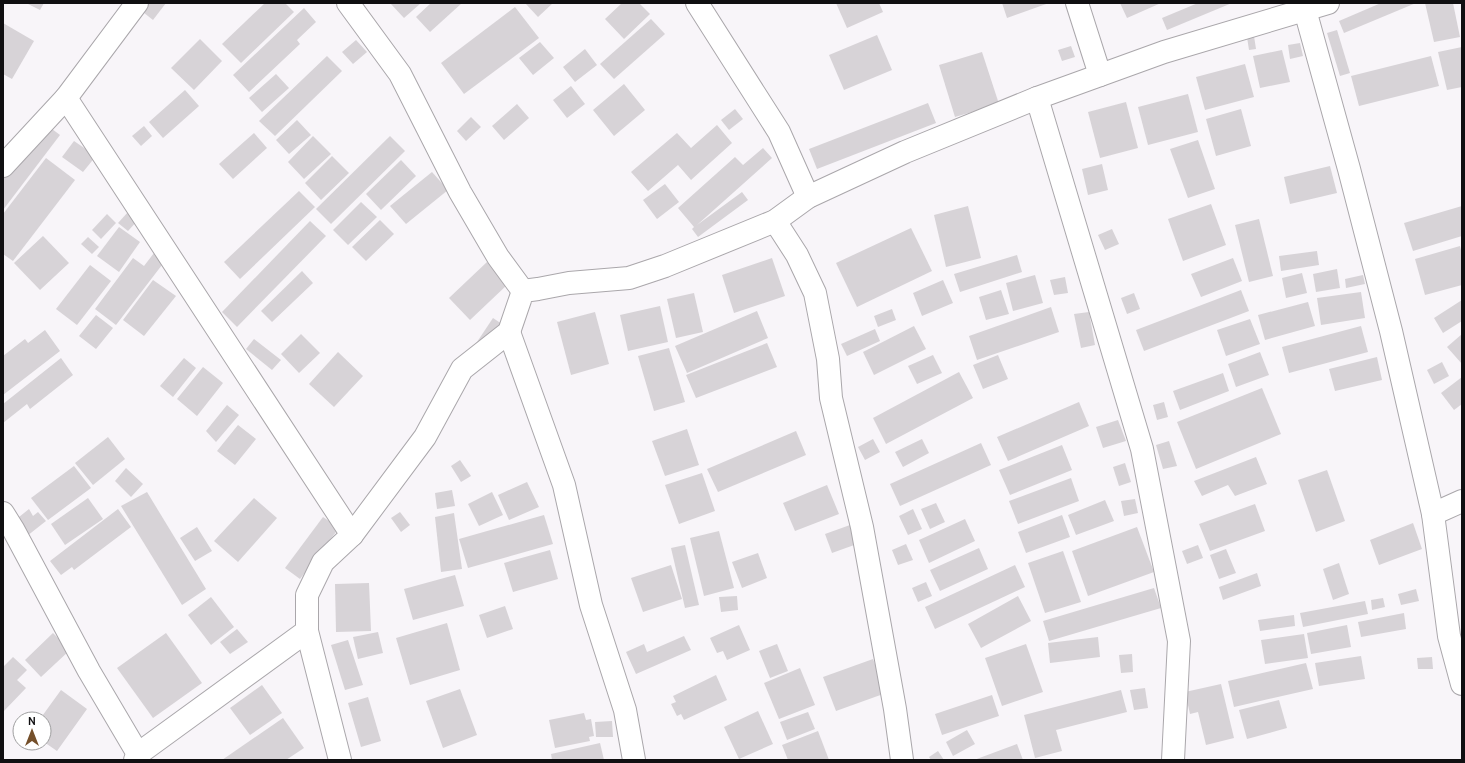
<svg xmlns="http://www.w3.org/2000/svg" width="1465" height="763" font-family="Cabin,sans-serif">
<style>
.building{fill:#d7d3d7}
.lines{fill:none;stroke-linecap:round;stroke-linejoin:round}
.minor-casing{stroke:#aaa7ab;stroke-width:24}
.minor{stroke:#fff;stroke-width:22}
</style>
<rect width="100%" height="100%" fill="#f8f5f9"/>
<g class="building">
<polygon points="26,3 44,3 40,10"/>
<polygon points="135,3 166,3 153,20 134,5"/>
<polygon points="265,3 285,3 294,12 241,63 222,44"/>
<polygon points="390,3 421,3 404,18"/>
<polygon points="431,3 462,3 430,32 416,17"/>
<polygon points="525,3 553,3 538,17"/>
<polygon points="622,3 639,3 650,14 624,39 605,19"/>
<polygon points="836,3 879,3 883,12 847,28"/>
<polygon points="1002,3 1049,3 1007,18"/>
<polygon points="1120,3 1161,3 1127,18"/>
<polygon points="1198,3 1232,3 1167,30 1162,18"/>
<polygon points="1381,3 1416,3 1344,33 1339,21"/>
<polygon points="1425,3 1453,3 1460,37 1434,42"/>
<polygon points="515,7 539,38 464,94 441,63"/>
<polygon points="304,8 316,22 297,40 300,44 249,92 233,75"/>
<polygon points="651,19 665,34 614,79 600,64"/>
<polygon points="3,23 34,41 12,79 3,74"/>
<polygon points="1337,30 1350,73 1340,76 1327,33"/>
<polygon points="877,35 892,70 844,90 829,55"/>
<polygon points="1254,36 1256,49 1249,50 1247,37"/>
<polygon points="200,39 222,61 194,90 171,68"/>
<polygon points="356,40 367,52 353,64 342,52"/>
<polygon points="540,42 554,58 533,75 519,58"/>
<polygon points="1300,43 1303,56 1290,59 1288,45"/>
<polygon points="1071,46 1075,57 1062,61 1058,50"/>
<polygon points="1462,47 1462,87 1447,90 1438,52"/>
<polygon points="585,49 597,65 575,82 563,67"/>
<polygon points="1282,50 1290,82 1260,88 1253,56"/>
<polygon points="982,52 999,104 955,117 939,65"/>
<polygon points="327,56 342,71 275,136 259,121"/>
<polygon points="1431,56 1439,86 1359,106 1351,76"/>
<polygon points="1245,64 1254,97 1205,110 1196,77"/>
<polygon points="276,74 289,88 262,112 249,98"/>
<polygon points="624,84 645,110 614,136 593,110"/>
<polygon points="571,86 585,104 567,118 553,100"/>
<polygon points="185,90 199,106 163,138 149,122"/>
<polygon points="1188,94 1198,132 1148,145 1138,107"/>
<polygon points="1126,102 1138,148 1100,158 1088,112"/>
<polygon points="928,103 936,123 817,169 809,149"/>
<polygon points="517,104 529,118 504,140 492,126"/>
<polygon points="735,109 743,119 729,130 721,120"/>
<polygon points="1241,109 1251,146 1216,156 1206,119"/>
<polygon points="471,117 481,127 466,141 457,131"/>
<polygon points="297,120 311,135 289,154 276,140"/>
<polygon points="44,123 60,135 3,210 3,176"/>
<polygon points="717,125 732,143 691,180 678,165 648,191 631,172 677,133 691,148"/>
<polygon points="144,126 152,136 141,146 132,136"/>
<polygon points="254,133 267,148 233,179 219,164"/>
<polygon points="313,136 331,154 304,179 288,162"/>
<polygon points="390,136 405,151 331,224 316,209"/>
<polygon points="1198,140 1215,189 1188,198 1170,149"/>
<polygon points="74,141 96,156 83,172 62,157"/>
<polygon points="763,148 772,158 697,225 742,192 748,200 698,237 692,229 694,227 678,208 735,157 743,165"/>
<polygon points="332,156 349,173 321,200 305,183"/>
<polygon points="46,158 75,180 13,261 3,254 3,214"/>
<polygon points="401,160 416,176 381,210 366,194"/>
<polygon points="1102,164 1108,190 1088,195 1082,169"/>
<polygon points="1330,166 1337,193 1290,204 1284,177"/>
<polygon points="432,172 448,190 406,224 390,206"/>
<polygon points="665,184 679,202 657,219 643,200"/>
<polygon points="299,191 315,207 240,279 224,262"/>
<polygon points="361,202 377,217 348,245 333,230"/>
<polygon points="1211,204 1226,245 1183,261 1168,219"/>
<polygon points="968,206 981,258 946,267 934,215"/>
<polygon points="1462,206 1462,236 1413,251 1404,223"/>
<polygon points="128,212 138,220 128,231 118,223"/>
<polygon points="107,214 116,223 101,239 92,230"/>
<polygon points="1259,219 1273,276 1249,282 1235,225"/>
<polygon points="380,220 394,234 366,261 352,247"/>
<polygon points="310,221 326,236 237,327 222,312"/>
<polygon points="119,227 140,242 119,272 97,256"/>
<polygon points="911,228 932,271 857,307 836,263"/>
<polygon points="1112,229 1119,244 1105,250 1098,235"/>
<polygon points="43,236 69,263 40,290 14,263"/>
<polygon points="88,237 99,247 92,254 81,244"/>
<polygon points="1460,246 1462,254 1462,285 1425,295 1415,259"/>
<polygon points="1317,251 1319,265 1281,271 1279,256"/>
<polygon points="154,253 165,261 116,325 95,309 133,258 144,266"/>
<polygon points="1017,255 1022,272 960,292 954,274"/>
<polygon points="772,258 785,296 734,313 722,275"/>
<polygon points="1233,258 1242,281 1201,297 1191,274"/>
<polygon points="487,262 508,284 470,320 449,298"/>
<polygon points="90,265 111,281 77,325 56,309"/>
<polygon points="1337,269 1340,288 1316,292 1313,274"/>
<polygon points="302,271 313,283 272,322 261,311"/>
<polygon points="1302,273 1307,293 1286,298 1282,278"/>
<polygon points="1035,275 1043,303 1013,311 1006,283"/>
<polygon points="1363,275 1365,284 1346,288 1345,279"/>
<polygon points="1065,277 1068,293 1054,295 1050,280"/>
<polygon points="153,280 176,296 144,336 123,320"/>
<polygon points="943,280 953,303 922,316 913,293"/>
<polygon points="1001,290 1009,314 986,320 979,297"/>
<polygon points="1241,290 1249,311 1144,351 1136,330"/>
<polygon points="1361,292 1365,318 1321,325 1317,298"/>
<polygon points="694,293 703,332 676,338 667,299"/>
<polygon points="1134,293 1140,309 1127,314 1121,298"/>
<polygon points="1462,300 1462,321 1443,333 1434,318"/>
<polygon points="1308,302 1315,326 1265,340 1258,315"/>
<polygon points="660,306 668,342 628,351 620,315"/>
<polygon points="1051,307 1059,332 977,360 969,336"/>
<polygon points="892,309 896,320 878,327 874,316"/>
<polygon points="757,311 768,338 687,373 675,346"/>
<polygon points="595,312 609,364 571,375 557,322"/>
<polygon points="1089,312 1095,345 1081,348 1074,314"/>
<polygon points="96,315 113,328 96,349 79,336"/>
<polygon points="493,318 502,324 473,348"/>
<polygon points="1250,319 1260,344 1226,356 1217,330"/>
<polygon points="914,326 926,349 874,375 863,352"/>
<polygon points="1361,326 1368,352 1289,373 1282,347"/>
<polygon points="875,329 880,341 847,356 841,344"/>
<polygon points="45,330 60,351 3,395 3,356 25,339 28,343"/>
<polygon points="301,334 320,353 299,373 281,354"/>
<polygon points="1462,334 1462,364 1447,347"/>
<polygon points="254,339 281,360 272,370 246,349"/>
<polygon points="767,343 777,367 696,398 686,375"/>
<polygon points="669,348 685,402 654,411 638,356"/>
<polygon points="338,352 363,376 334,407 309,384"/>
<polygon points="1260,352 1269,375 1236,387 1228,364"/>
<polygon points="933,355 942,373 917,384 908,366"/>
<polygon points="998,355 1008,379 983,389 973,365"/>
<polygon points="1377,357 1382,380 1335,391 1329,369"/>
<polygon points="61,358 73,375 30,409 27,404 3,423 3,404"/>
<polygon points="184,358 196,368 173,397 160,386"/>
<polygon points="1442,362 1449,376 1434,384 1427,370"/>
<polygon points="203,367 223,383 197,416 177,399"/>
<polygon points="959,372 973,398 886,444 873,418"/>
<polygon points="1223,373 1229,391 1180,410 1173,391"/>
<polygon points="1462,377 1462,404 1454,410 1441,393"/>
<polygon points="1262,388 1281,434 1196,469 1177,422"/>
<polygon points="1079,402 1089,426 1008,461 997,437"/>
<polygon points="1164,402 1168,417 1157,420 1153,405"/>
<polygon points="227,405 239,415 216,442 206,431"/>
<polygon points="1118,420 1126,441 1103,448 1096,427"/>
<polygon points="238,425 256,439 235,465 217,451"/>
<polygon points="687,429 699,465 665,476 652,441"/>
<polygon points="796,431 806,455 718,492 707,469"/>
<polygon points="108,437 125,459 93,485 75,463"/>
<polygon points="873,439 880,452 865,460 858,447"/>
<polygon points="922,439 929,453 903,467 895,452"/>
<polygon points="1169,441 1177,466 1163,469 1156,445"/>
<polygon points="981,443 991,465 900,506 890,484"/>
<polygon points="1062,445 1072,470 1010,495 999,470"/>
<polygon points="1256,457 1267,484 1235,496 1228,485 1202,496 1194,481"/>
<polygon points="460,460 471,476 461,482 451,466"/>
<polygon points="1125,463 1131,482 1119,486 1113,467"/>
<polygon points="74,466 91,488 48,520 31,498"/>
<polygon points="126,468 143,484 131,497 115,481"/>
<polygon points="1327,470 1345,521 1316,532 1298,480"/>
<polygon points="702,473 715,511 679,524 665,485"/>
<polygon points="1071,478 1079,501 1018,524 1009,501"/>
<polygon points="527,482 539,507 509,520 498,495"/>
<polygon points="827,485 839,514 795,531 783,503"/>
<polygon points="452,490 455,506 437,509 435,493"/>
<polygon points="147,492 206,589 182,605 121,506"/>
<polygon points="492,492 503,515 479,526 468,504"/>
<polygon points="88,498 103,519 65,545 51,524"/>
<polygon points="254,498 277,518 238,562 214,541"/>
<polygon points="1135,499 1138,513 1124,516 1121,501"/>
<polygon points="1105,500 1114,521 1076,535 1068,515"/>
<polygon points="936,503 945,522 930,529 921,509"/>
<polygon points="1255,504 1265,531 1210,551 1199,524"/>
<polygon points="29,509 33,516 38,512 46,521 27,536 14,521"/>
<polygon points="118,509 131,527 74,570 72,567 61,575 50,561"/>
<polygon points="913,509 922,529 908,535 899,516"/>
<polygon points="400,512 410,525 401,532 391,518"/>
<polygon points="454,513 462,569 441,572 435,517"/>
<polygon points="544,515 553,544 468,568 459,539"/>
<polygon points="1062,515 1070,537 1026,553 1018,532"/>
<polygon points="323,517 339,528 300,579 285,568"/>
<polygon points="965,519 975,541 929,563 919,540"/>
<polygon points="1413,523 1422,549 1379,565 1370,540"/>
<polygon points="850,525 857,544 832,553 825,534"/>
<polygon points="197,527 212,551 195,561 180,538"/>
<polygon points="1137,527 1154,572 1088,596 1072,551"/>
<polygon points="719,531 734,588 704,596 690,538"/>
<polygon points="906,544 913,560 898,565 892,550"/>
<polygon points="685,545 699,605 685,608 671,548"/>
<polygon points="1198,545 1203,558 1187,564 1182,551"/>
<polygon points="979,548 988,569 940,591 930,570"/>
<polygon points="1226,549 1236,573 1219,579 1210,555"/>
<polygon points="550,550 558,579 513,592 504,563"/>
<polygon points="1063,551 1081,602 1045,613 1028,563"/>
<polygon points="758,553 767,578 742,588 732,562"/>
<polygon points="1339,563 1349,594 1333,600 1323,569"/>
<polygon points="671,565 682,599 643,612 631,578"/>
<polygon points="1015,565 1025,587 935,629 925,607"/>
<polygon points="1257,573 1261,586 1223,600 1219,587"/>
<polygon points="455,575 464,606 413,620 404,589"/>
<polygon points="926,582 932,596 918,602 912,588"/>
<polygon points="369,583 371,631 336,632 335,584"/>
<polygon points="1154,588 1161,608 1049,641 1043,621"/>
<polygon points="1416,589 1419,601 1401,605 1398,594"/>
<polygon points="737,596 738,610 721,612 719,597"/>
<polygon points="1018,596 1031,621 981,648 968,624"/>
<polygon points="211,597 234,627 211,645 188,615"/>
<polygon points="1383,598 1385,607 1372,610 1371,600"/>
<polygon points="1365,601 1368,614 1303,627 1300,613"/>
<polygon points="505,606 513,629 487,638 479,615"/>
<polygon points="1404,613 1406,629 1361,637 1358,622"/>
<polygon points="1294,615 1295,626 1260,631 1258,620"/>
<polygon points="447,623 460,670 410,685 396,638"/>
<polygon points="739,625 750,650 727,660 723,651 717,653 710,638"/>
<polygon points="1347,625 1351,647 1311,654 1307,633"/>
<polygon points="237,629 248,642 230,654 220,642"/>
<polygon points="378,632 383,653 358,659 353,637"/>
<polygon points="53,633 70,650 41,677 25,660"/>
<polygon points="166,633 202,683 153,718 117,668"/>
<polygon points="1304,634 1308,658 1265,664 1261,640"/>
<polygon points="684,636 691,650 636,674 626,652 644,644 647,652"/>
<polygon points="1098,637 1100,657 1050,663 1048,643"/>
<polygon points="348,640 363,685 345,690 331,645"/>
<polygon points="777,644 788,671 770,678 759,651"/>
<polygon points="1026,644 1043,692 1002,706 985,658"/>
<polygon points="1132,654 1133,672 1121,673 1119,655"/>
<polygon points="1361,656 1365,679 1319,686 1315,663"/>
<polygon points="13,657 27,670 17,680 26,688 3,712 3,667"/>
<polygon points="1432,657 1433,669 1418,669 1417,658"/>
<polygon points="873,659 886,693 836,711 823,677"/>
<polygon points="1306,663 1313,689 1234,707 1228,681"/>
<polygon points="800,668 815,705 779,719 764,683"/>
<polygon points="716,675 727,700 684,720 681,714 677,716 671,704 676,702 673,696"/>
<polygon points="1221,684 1234,738 1206,745 1198,712 1190,714 1185,692"/>
<polygon points="262,685 282,713 250,735 230,708"/>
<polygon points="1145,688 1148,708 1134,710 1130,690"/>
<polygon points="460,689 477,735 443,748 426,701"/>
<polygon points="61,690 87,709 57,751 44,742 44,719 40,719"/>
<polygon points="1121,690 1127,712 1056,730 1062,751 1035,758 1024,715"/>
<polygon points="992,695 999,716 942,735 935,714"/>
<polygon points="368,697 381,741 361,747 348,703"/>
<polygon points="1279,700 1287,728 1247,739 1239,710"/>
<polygon points="758,711 773,744 739,759 724,727"/>
<polygon points="808,712 815,729 787,740 780,722"/>
<polygon points="584,713 586,720 591,719 594,736 589,737 590,741 555,748 549,720"/>
<polygon points="283,718 304,748 286,760 222,760"/>
<polygon points="612,721 613,737 596,737 595,722"/>
<polygon points="967,730 975,744 953,756 946,742"/>
<polygon points="818,731 829,760 788,760 782,745"/>
<polygon points="600,743 604,760 552,760 551,754"/>
<polygon points="1017,744 1023,760 974,760"/>
<polygon points="938,751 944,760 931,760 929,757"/>
</g>
<g class="lines">
<defs>
<g id="minor">
<polyline points="348,3 400,74 460,192 498,257 523,291"/>
<polyline points="697,3 779,132 808,197"/>
<polyline points="1077,3 1100,75"/>
<polyline points="1305,10 1349,169 1391,331 1433,514 1449,636 1462,684"/>
<polyline points="66,98 352,535"/>
<polyline points="1037,98 1142,449 1179,641 1173,760"/>
<polyline points="3,166 66,98 137,3"/>
<polyline points="775,221 797,255 815,293 828,359 831,398 862,527 895,709 902,760"/>
<polyline points="509,332 564,485 591,605 625,710 634,760"/>
<polyline points="3,513 13,529 89,671 138,754"/>
<polyline points="1433,514 1462,501"/>
<polyline points="135,760 138,754 307,631"/>
<polyline points="340,760 307,631 307,595 323,562 352,535 425,437 462,369 509,332 523,291 538,289 569,283 629,278 665,266 775,221 808,197 905,152 1037,98 1164,52 1328,3"/>
</g>
</defs>
<use href="#minor" class="minor-casing"/>
<use href="#minor" class="minor"/>
</g>
<rect width="1465" height="763" fill="none" stroke="#100f11" stroke-width="8"/>
<g transform="translate(32 731)"><circle r="19" fill="#ffffff" stroke="#9f9fa0"/>
<path d="M0-3L7 15L0 10L-7 15Z" fill="#744f2a"/>
<text y="-6" font-size="11" font-weight="bold" text-anchor="middle" fill="#100f11">N</text>
</g>
</svg>
